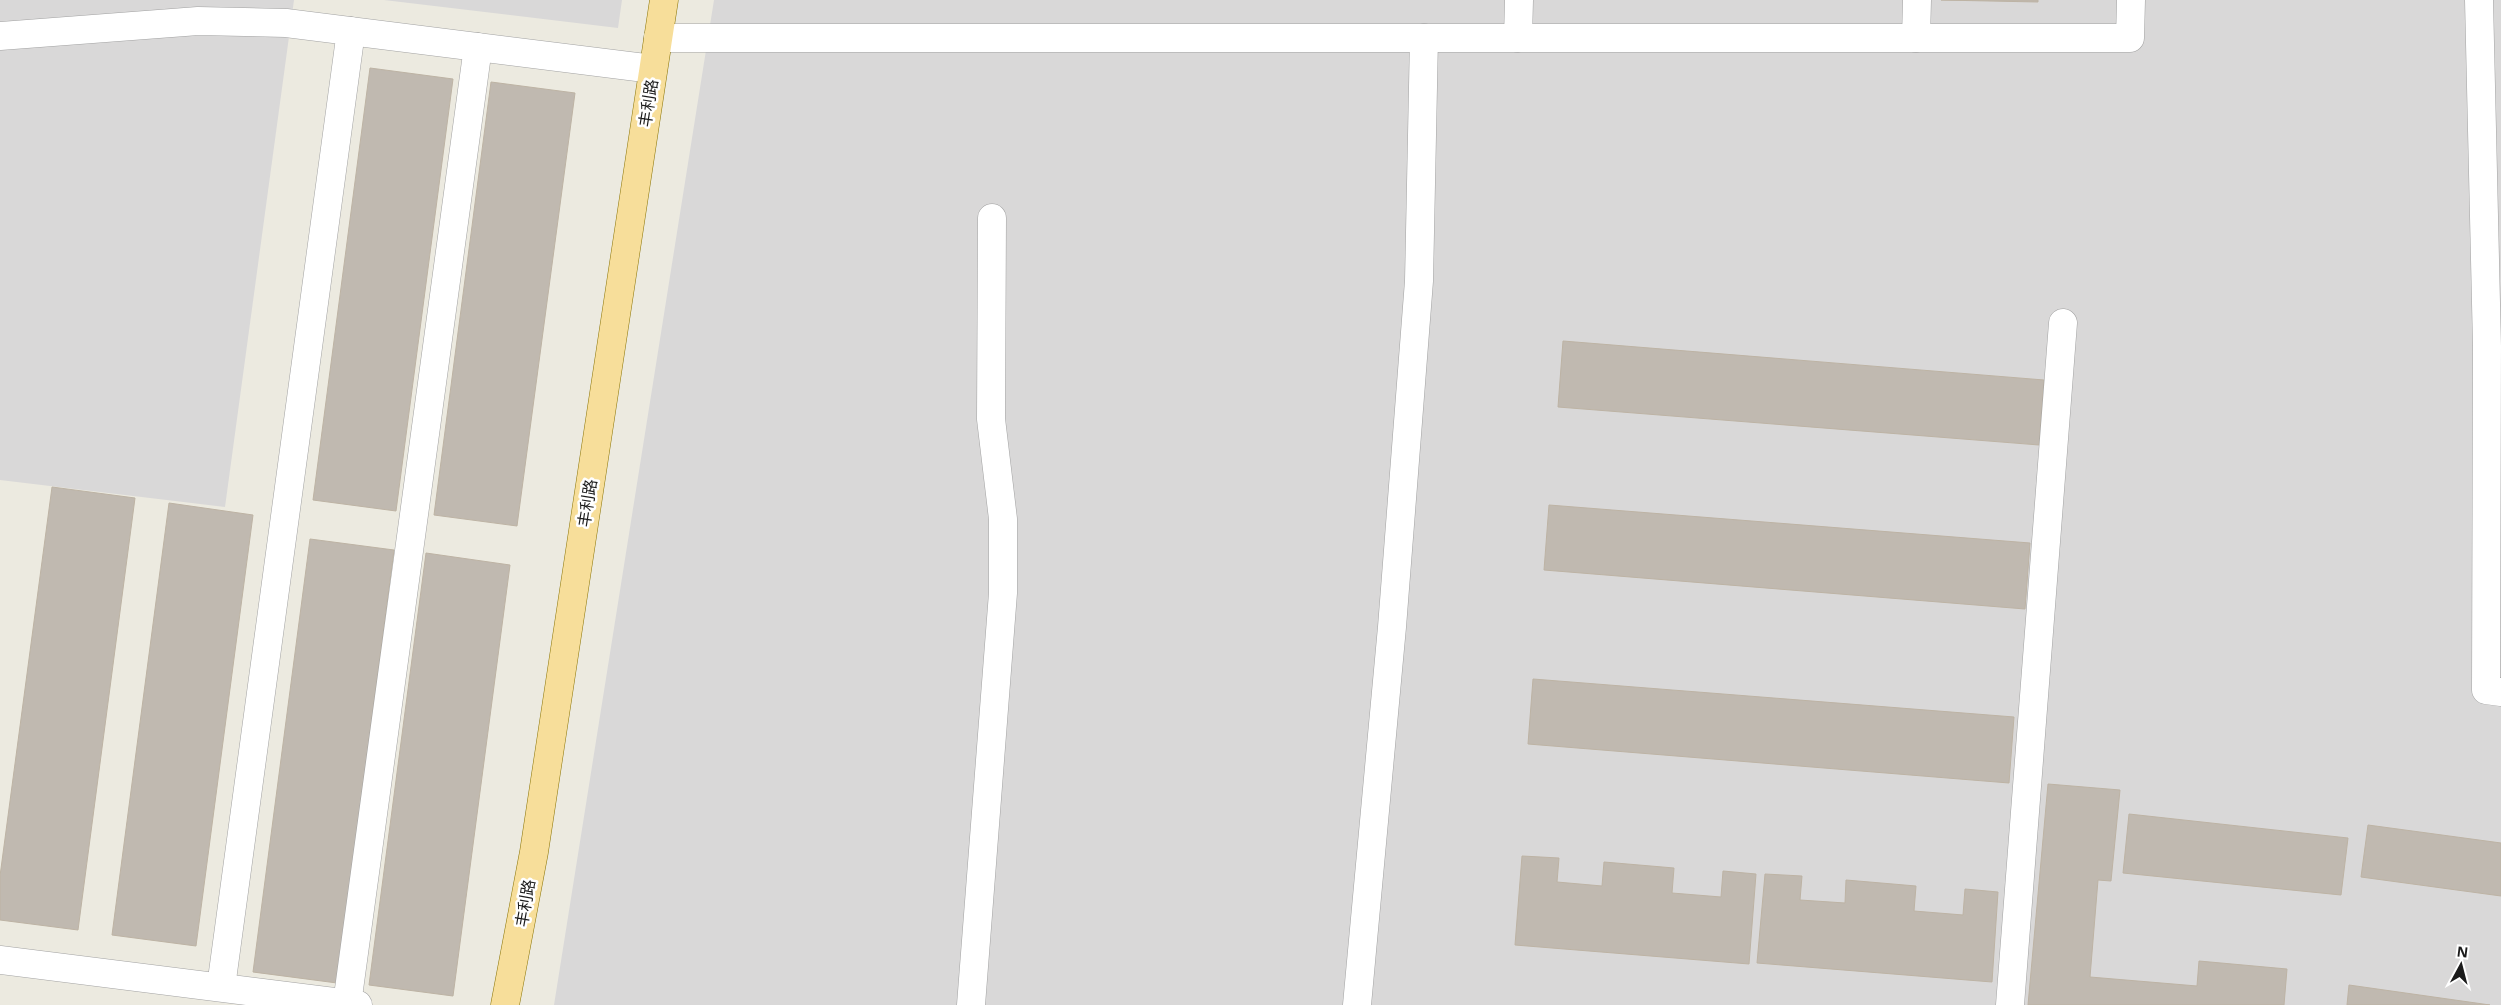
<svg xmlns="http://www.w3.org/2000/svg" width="2501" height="1005" font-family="'Noto Sans','Noto Sans SC',sans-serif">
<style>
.residential{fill:#d9d8d8}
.building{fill:#c0b9b0;stroke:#bdb3a4}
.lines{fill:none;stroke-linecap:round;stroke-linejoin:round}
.minor-casing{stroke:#a2a2a2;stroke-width:29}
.major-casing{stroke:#8b7507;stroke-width:29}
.minor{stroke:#fff;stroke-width:28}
.major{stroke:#f7de9a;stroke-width:28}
.labels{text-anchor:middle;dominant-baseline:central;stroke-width:5;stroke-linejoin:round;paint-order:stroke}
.street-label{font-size:16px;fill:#1b1b1b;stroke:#fff}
</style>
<rect width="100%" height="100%" fill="#eceae0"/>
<g class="residential">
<polygon points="0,0 294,0 225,507 0,480"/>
<polygon points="384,0 622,0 618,28"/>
<polygon points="714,0 2501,0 2501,1005 554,1005"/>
</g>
<g class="building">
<polygon points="2038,0 2038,2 1941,0"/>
<polygon points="370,68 453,79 396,511 313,500"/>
<polygon points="491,82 575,93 517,526 434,515"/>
<polygon points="1563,341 2044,380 2039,445 1558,407"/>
<polygon points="52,487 135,498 78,930 0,920 0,876"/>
<polygon points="169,503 253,515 196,946 112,935"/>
<polygon points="1549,505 2030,543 2025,609 1544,570"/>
<polygon points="310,539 394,550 337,983 253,972"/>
<polygon points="426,553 510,565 453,996 369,985"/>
<polygon points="1533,679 2014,717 2009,783 1528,744"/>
<polygon points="2048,784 2120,790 2111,881 2098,880 2090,977 2197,986 2199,961 2287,969 2284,1005 2028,1005"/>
<polygon points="2129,814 2348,838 2341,895 2123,873"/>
<polygon points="2368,825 2501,843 2501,896 2361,877"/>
<polygon points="1522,856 1559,858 1557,882 1602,886 1604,862 1674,868 1672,893 1721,897 1723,871 1756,874 1749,964 1515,945"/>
<polygon points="1765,874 1802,876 1800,900 1845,903 1846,880 1916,886 1914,911 1963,915 1965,889 1998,892 1992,982 1757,963"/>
<polygon points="2349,985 2490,1005 2347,1005"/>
</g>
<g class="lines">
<defs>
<g id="minor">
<polyline points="2479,0 2487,346 2486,690 2501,692"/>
<polyline points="0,36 198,21 286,23 653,69"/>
<polyline points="658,38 2130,38 2131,0"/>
<polyline points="1518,38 1519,0"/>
<polyline points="1916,38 1917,0"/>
<polyline points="0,960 358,1005"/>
<polyline points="221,987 351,31"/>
<polyline points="347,1004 478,47"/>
<polyline points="971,1005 1003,593 1003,519 991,419 992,218"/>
<polyline points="1357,1005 1392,627 1419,281 1424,38"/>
<polyline points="2010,1005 2063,323"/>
</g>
<polyline id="major" points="505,1005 534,852 664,0"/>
</defs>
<use href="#minor" class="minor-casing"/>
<use href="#major" class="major-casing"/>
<use href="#minor" class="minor"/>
<use href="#major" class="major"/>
</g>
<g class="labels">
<g class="street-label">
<text transform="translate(648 103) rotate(-81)">丰利路</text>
<text transform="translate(587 503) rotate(-81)">丰利路</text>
<text transform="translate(525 903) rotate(-80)">丰利路</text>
</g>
</g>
<g transform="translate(2461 965) rotate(7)" stroke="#ffffff" stroke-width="4" paint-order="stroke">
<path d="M0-4L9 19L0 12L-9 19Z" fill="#1b1b1b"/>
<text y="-8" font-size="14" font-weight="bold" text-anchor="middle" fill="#1b1b1b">N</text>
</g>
</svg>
